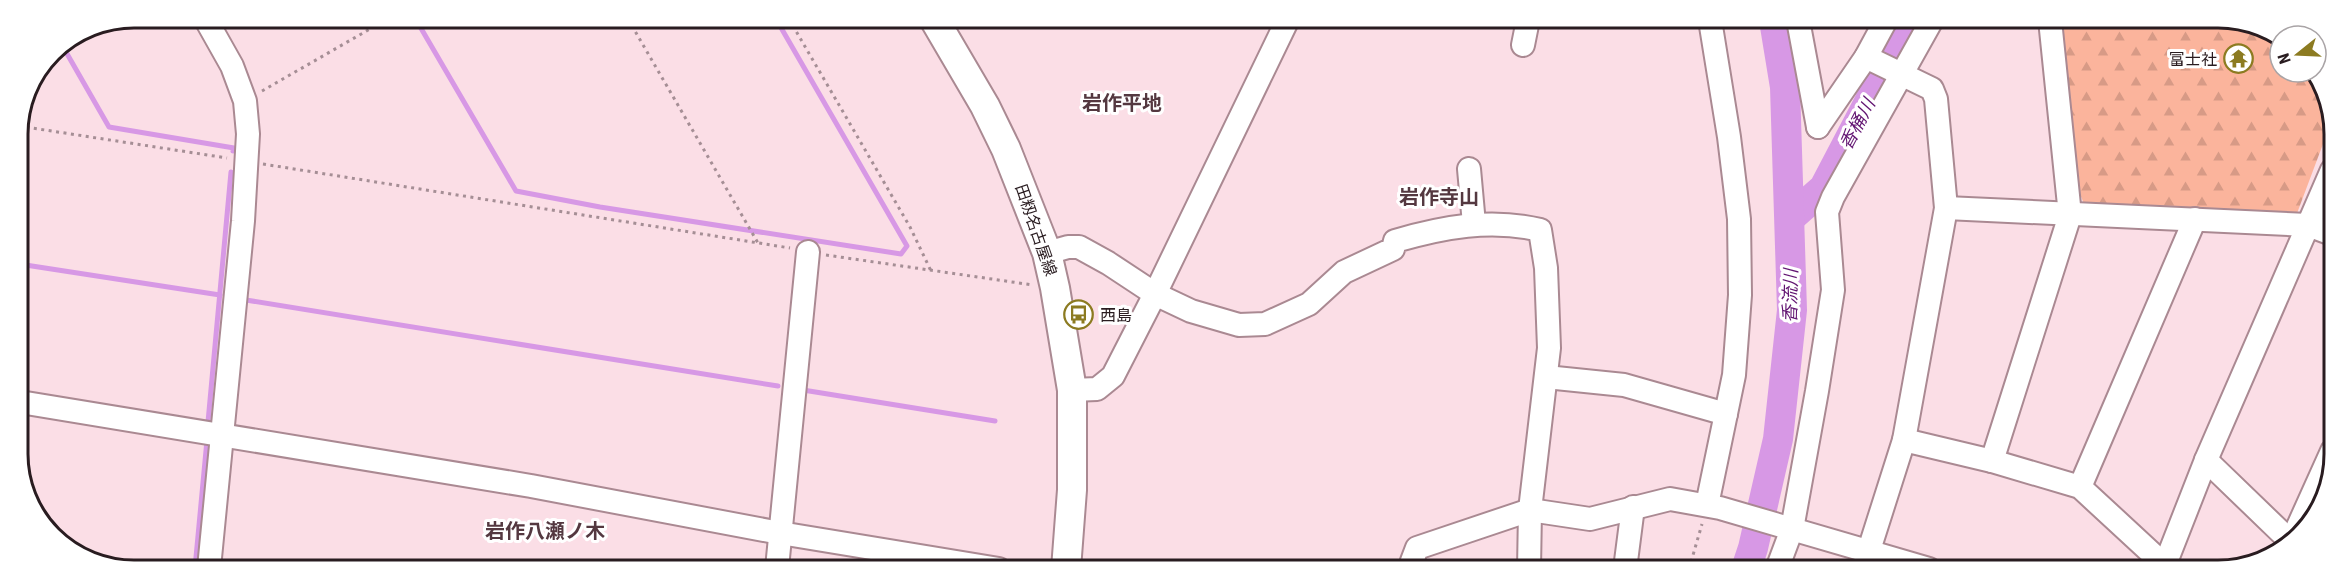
<svg xmlns="http://www.w3.org/2000/svg" width="2352" height="588" font-family="'Roboto Condensed','Noto Sans JP',sans-serif">
<style>
.forest{fill:url(#forest-firs)}
.lines{fill:none;stroke-linecap:round;stroke-linejoin:round}
.stream{stroke:#d798e5;stroke-width:5}
.river{stroke:#d798e5;stroke-width:30}
.minor-casing{stroke:#aa8992;stroke-width:26}
.major-casing{stroke:#aa8992;stroke-width:32}
.path{stroke:#a58e95;stroke-width:3;stroke-dasharray:3 4.5;stroke-linecap:butt}
.minor{stroke:#fff;stroke-width:22}
.major{stroke:#fff;stroke-width:28}
.labels{text-anchor:middle;dominant-baseline:central;stroke-width:6;stroke-linejoin:round;paint-order:stroke}
.poi-label{font-size:16px;fill:#291c20;stroke:#fff;text-anchor:end}
.street-label{font-size:16px;fill:#291c20;stroke:#fff}
.water-label{font-size:18px;font-style:italic;fill:#611371;stroke:#fff}
.quarter-label{font-size:20px;font-weight:bold;fill:#543840;stroke:#fff}
.rim{fill:none;stroke:#291c20;stroke-width:3}
</style>
<defs>
<pattern id="forest-firs" width="22" height="20" patternUnits="userSpaceOnUse" patternTransform="scale(1.5)"><rect width="22" height="20" fill="#fbb49c"/><path d="M5 1l3.5 6h-7zM16 11l3.5 6h-7z" fill="#d79a86"/></pattern>
</defs>
<rect width="100%" height="100%" fill="#fbdee6"/>
<polygon class="forest" points="2061,20 2240,20 2280,41 2280,72 2310,72 2332,112 2332,120 2296,216 2085,206 2079,192"/>
<g class="lines">
<g class="stream">
<polyline points="415,18 516,191 600,207 901,254 907,246 776,19"/>
<polyline points="62,45 109,127 234,148 233,151"/>
<polyline points="19,264 220,295"/>
<polyline points="246,300 778,386"/>
<polyline points="803,390 995,421"/>
<polyline points="208,422 231,172"/>
<polyline points="195,568 207,440"/>
</g>
<g class="river">
<polyline points="1790,218 1824,188 1912,20"/>
<polyline points="1746,569 1753,548 1778,439 1792,310 1785,87 1774,20"/>
</g>
<defs>
<g id="minor">
<polyline points="205,18 232,66 245,101 248,134 243,221 209,568"/>
<polyline points="1798,20 1818,127"/>
<polyline points="1523,45 1528,20"/>
<polyline points="1818,127 1866,57 1886,20"/>
<polyline points="1469,169 1474,224"/>
<polyline points="1946,208 2308,225 2332,234"/>
<path d="M1047,253L1068,247H1079L1108,263L1155,294L1191,311L1239,325L1265,324L1309,304L1344,272L1393,249L1395,241C1443,227 1491,218 1540,230L1546,268L1549,348L1530,510L1529,569"/>
<polyline points="1546,377 1624,385 1726,414"/>
<polyline points="1072,390 1097,389 1113,376 1155,294 1288,19"/>
<polyline points="20,402 531,486 780,533 999,569"/>
<polyline points="1904,440 1992,461 2080,487 2159,560 2167,563"/>
<polyline points="2206,460 2291,542"/>
<polyline points="1992,461 2070,215 2050,20"/>
<polyline points="2080,487 2195,219"/>
<polyline points="1707,505 1734,375 1740,295 1739,219 1729,137 1710,20"/>
<polyline points="2291,542 2332,451"/>
<polyline points="777,568 808,252"/>
<polyline points="1409,569 1417,548 1530,510 1590,519 1670,499 1720,508 1929,569"/>
<polyline points="1625,569 1633,507"/>
<polyline points="1777,569 1792,529 1817,391 1833,290 1827,212 1833,197 1932,20"/>
<polyline points="1863,569 1904,440 1946,208 1936,99 1932,89 1866,57"/>
<polyline points="2169,570 2167,563 2168,557 2206,460 2332,170"/>
</g>
<polyline id="major" points="934,19 985,106 1006,149 1047,253 1055,288 1072,390 1072,490 1066,569"/>
</defs>
<use href="#minor" class="minor-casing"/>
<use href="#major" class="major-casing"/>
<g class="path">
<polyline points="628,19 758,243"/>
<polyline points="789,19 910,227 931,271"/>
<polyline points="262,91 389,18"/>
<polyline points="19,126 227,158"/>
<polyline points="263,164 790,248"/>
<polyline points="826,255 1033,285"/>
<polyline points="1689,569 1702,524"/>
</g>
<use href="#minor" class="minor"/>
<use href="#major" class="major"/>
</g>
<defs>
<symbol id="temple-ring" viewBox="-11 -11 22 22"><circle r="9.5" fill="#fff" stroke="#8c7b21" stroke-width="1.5"/><path d="M0-6L5-2H3V0L6.5 2.5H4V6H1.5V3h-3V6H-4V2.5H-6.5L-3 0V-2H-5Z" fill="#8c7b21"/></symbol>
<symbol id="bus-ring" viewBox="-11 -11 22 22"><circle r="9.5" fill="#fff" stroke="#8c7b21" stroke-width="1.5"/><path d="M-5-6H5V4H4V6H2V4H-2V6H-4V4H-5ZM-3.5-4V0h7V-4ZM-3.5 1.2v1.5H-2V1.2ZM2 1.2v1.5H3.5V1.2Z" fill="#8c7b21"/></symbol>
</defs>
<g fill-rule="evenodd">
<use href="#temple-ring" x="2222" y="42" width="33" height="33"/>
<use href="#bus-ring" x="1062" y="298" width="33" height="33"/>
</g>
<g class="labels">
<g class="poi-label">
<text x="2217" y="59">富士社</text>
<text x="1100" y="315" text-anchor="start">西島</text>
</g>
<g class="street-label">
<text transform="translate(1036 230) rotate(71)">田籾名古屋線</text>
</g>
<g class="water-label">
<text transform="translate(1857 124) rotate(-62)">香桶川</text>
<text transform="translate(1790 296) rotate(-89)">香流川</text>
</g>
<g class="quarter-label">
<text x="1122" y="103">岩作平地</text>
<text x="1439" y="197">岩作寺山</text>
<text x="545" y="531">岩作八瀬ノ木</text>
</g>
</g>
<path d="M0 0H2352V588H0ZM134 28H2218A106 106 0 0 1 2324 134V454A106 106 0 0 1 2218 560H134A106 106 0 0 1 28 454V134A106 106 0 0 1 134 28Z" fill="#fff" fill-rule="evenodd"/>
<path class="rim" d="M134 28H2218A106 106 0 0 1 2324 134V454A106 106 0 0 1 2218 560H134A106 106 0 0 1 28 454V134A106 106 0 0 1 134 28Z"/>
<g transform="translate(2298 54) rotate(252)"><circle r="28" fill="#ffffff" stroke="#a9a4a6" stroke-width="1.5"/>
<path d="M0-4.5L10 22L0 15L-10 22Z" fill="#8c7b21"/>
<text y="-9" font-size="16" font-weight="bold" text-anchor="middle" fill="#291c20">N</text>
</g>
</svg>
